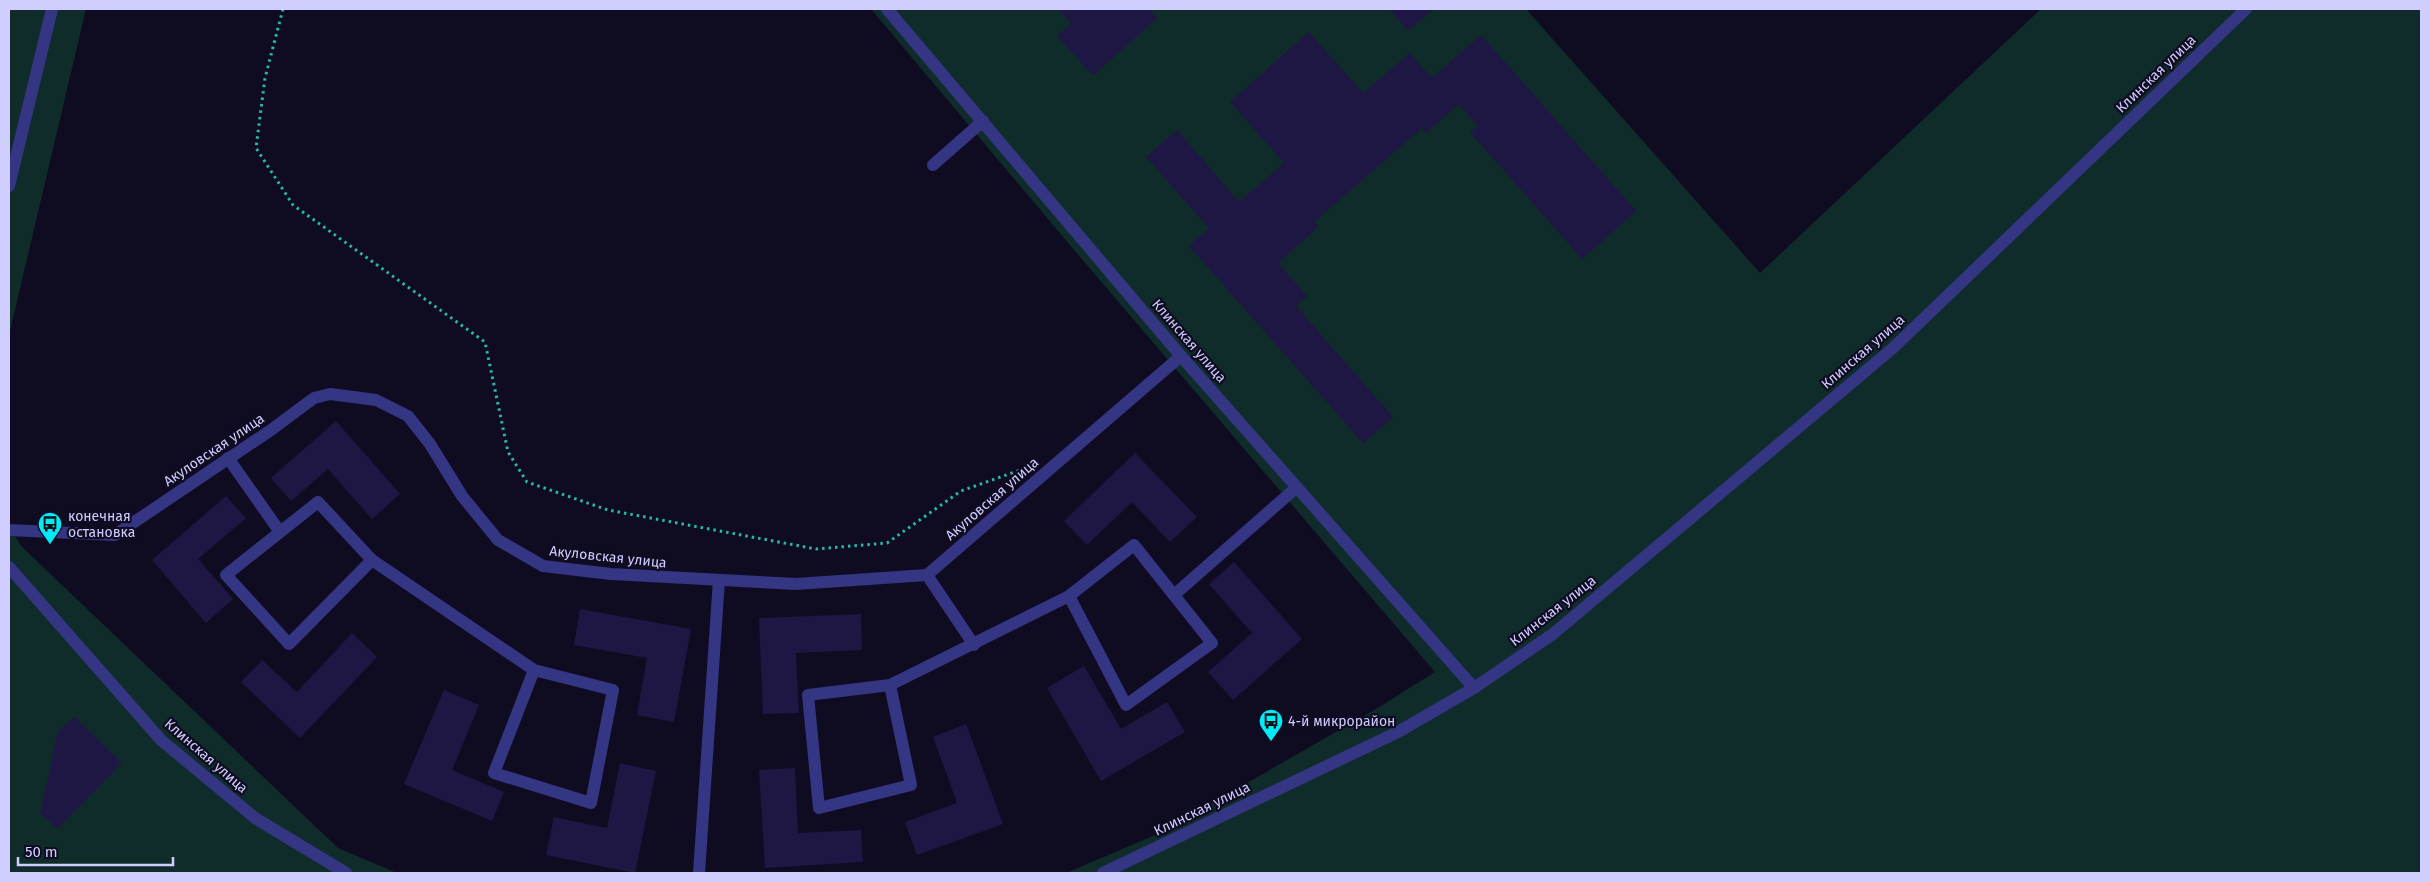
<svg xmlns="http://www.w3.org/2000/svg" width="2430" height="882" font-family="'Fira Sans',sans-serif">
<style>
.green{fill:#0f2c2a}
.building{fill:#1e1744}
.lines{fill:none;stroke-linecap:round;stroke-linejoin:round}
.path{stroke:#27b8a9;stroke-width:3;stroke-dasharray:2.5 4;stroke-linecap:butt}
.minor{stroke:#343583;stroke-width:12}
.labels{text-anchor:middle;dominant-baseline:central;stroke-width:4.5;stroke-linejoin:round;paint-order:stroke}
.street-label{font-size:14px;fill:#d0cdff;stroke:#0f0c22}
.poi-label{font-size:14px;fill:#d0cdff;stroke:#0f0c22;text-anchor:start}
</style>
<rect width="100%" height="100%" fill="#0f0c22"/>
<g class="green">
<polygon points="9,9 86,9 9,335"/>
<polygon points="871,9 1526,9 1760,273 2041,9 2421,9 2421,873 1066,873 1160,833 1376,709 1435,672 1075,251"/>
<polygon points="9,526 21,546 338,848 397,873 9,873"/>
</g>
<g class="building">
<polygon points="1058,9 1148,9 1157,18 1093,76 1057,36 1071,24"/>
<polygon points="1389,9 1433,9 1408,31"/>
<polygon points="1309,32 1363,93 1410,53 1432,78 1481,35 1636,211 1582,259 1470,132 1478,126 1459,104 1426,133 1422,128 1314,222 1318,227 1278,263 1307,296 1296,306 1393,417 1363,443 1189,246 1209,228 1146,157 1177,130 1239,202 1284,163 1230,102"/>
<polygon points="336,421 400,494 372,519 328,469 291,501 271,478"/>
<polygon points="1135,453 1197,517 1170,542 1132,502 1087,545 1064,521"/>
<polygon points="226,496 246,518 198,559 233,599 206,623 152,560"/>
<polygon points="1234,562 1302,639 1233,700 1208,672 1252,633 1209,584"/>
<polygon points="580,609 691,629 674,722 637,715 647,658 574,645"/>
<polygon points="861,614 862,650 796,653 799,713 763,714 759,618"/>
<polygon points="352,633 377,657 300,738 241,682 262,660 297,692"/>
<polygon points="1084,666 1121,729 1167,702 1185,732 1101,781 1047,688"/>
<polygon points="444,690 479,705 452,770 504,792 492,821 404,784"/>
<polygon points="75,717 122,763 57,829 40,813 58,731"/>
<polygon points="966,724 1003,824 917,855 905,822 957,803 933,737"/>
<polygon points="620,763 656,771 635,873 546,855 554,817 607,828"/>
<polygon points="795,768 798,833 861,830 863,862 765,868 759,770"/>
</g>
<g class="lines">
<polyline class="path" points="283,9 265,78 256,148 293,205 485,342 508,452 527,482 608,510 816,549 887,543 961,491 1023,469"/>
<g class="minor">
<polyline points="887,9 1181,356 1474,688"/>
<polyline points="933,165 983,121"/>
<polyline points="9,186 52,9"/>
<polyline points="228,458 280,532"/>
<polygon points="318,502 372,560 289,644 226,575"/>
<polyline points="9,530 115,535 271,430 314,398 330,394 376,400 408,416 430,444 462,496 498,540 543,566 611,574 796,584 927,575 1181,356"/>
<polyline points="372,560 534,670 613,690 591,803 494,773 534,670"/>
<polyline points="9,567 161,740 255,818 346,873"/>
<polyline points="927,575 974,645"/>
<polyline points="1174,595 1297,487"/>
<polyline points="890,685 808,695 819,808 911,785 890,685 1069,596 1134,545 1212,643 1126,705 1069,596"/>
<polyline points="699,873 719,580"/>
<polyline points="1103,873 1398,732 1474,688 1553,634 1893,348 2246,9"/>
</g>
</g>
<defs>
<symbol id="bus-pin" viewBox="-11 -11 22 30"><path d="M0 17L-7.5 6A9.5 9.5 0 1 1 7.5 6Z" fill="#00eaf8" stroke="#0f0c22"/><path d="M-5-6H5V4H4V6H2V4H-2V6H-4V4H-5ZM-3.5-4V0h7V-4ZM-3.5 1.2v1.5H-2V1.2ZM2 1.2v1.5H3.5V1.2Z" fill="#111"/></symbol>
</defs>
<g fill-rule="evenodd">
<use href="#bus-pin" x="36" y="510" width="28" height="38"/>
<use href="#bus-pin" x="1257" y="707" width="28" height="38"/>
</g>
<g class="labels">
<g class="street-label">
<text transform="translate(2156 74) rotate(-44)">Клинская улица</text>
<text transform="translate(1189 341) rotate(49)">Клинская улица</text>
<text transform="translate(1863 352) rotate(-41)">Клинская улица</text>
<text transform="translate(214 450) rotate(-34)">Акуловская улица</text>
<text transform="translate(992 499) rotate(-41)">Акуловская улица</text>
<text transform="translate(608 557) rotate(6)">Акуловская улица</text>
<text transform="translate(1553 611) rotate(-38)">Клинская улица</text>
<text transform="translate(206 756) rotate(41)">Клинская улица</text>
<text transform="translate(1202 809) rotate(-26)">Клинская улица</text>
</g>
<g class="poi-label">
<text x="68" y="516">конечная<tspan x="68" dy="16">остановка</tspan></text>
<text x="1288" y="721">4-й микрорайон</text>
</g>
</g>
<rect width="2430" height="882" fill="none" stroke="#d0cdff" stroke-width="20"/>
<path d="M18 857v8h155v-8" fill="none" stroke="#d0cdff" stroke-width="2.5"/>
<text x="25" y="857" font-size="15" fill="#d0cdff" stroke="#0f0c22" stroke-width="4" paint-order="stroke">50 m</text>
</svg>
